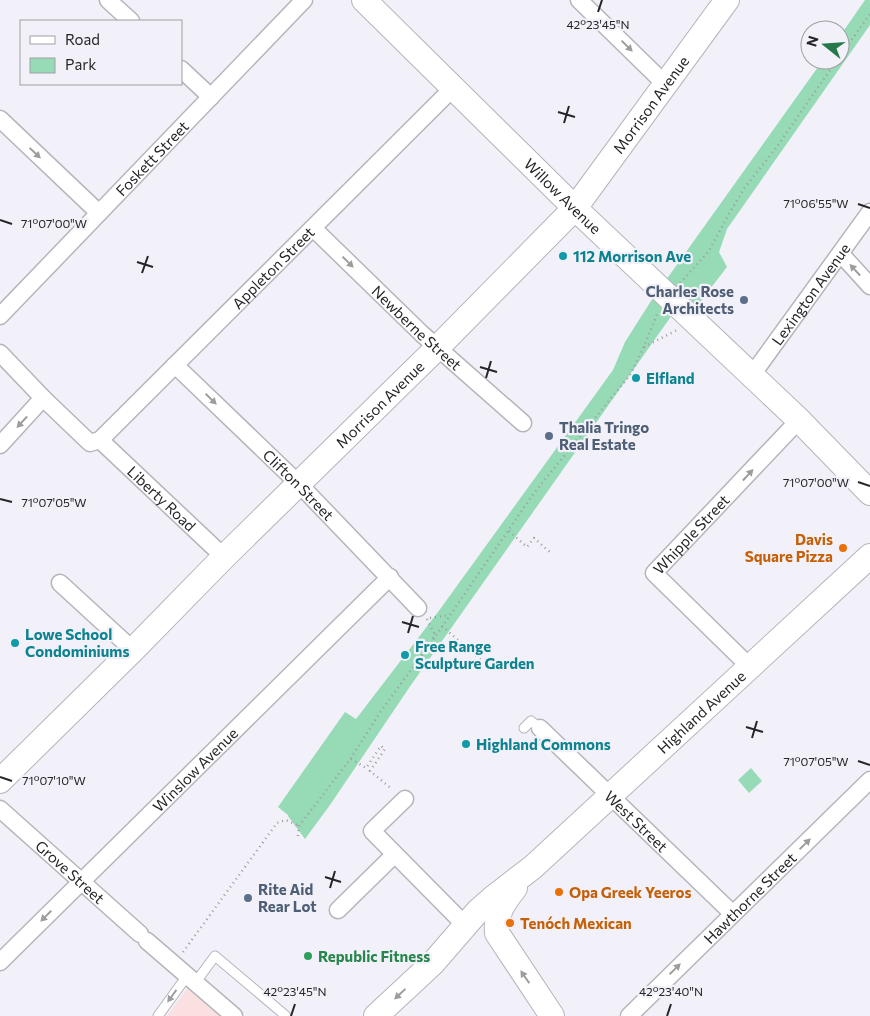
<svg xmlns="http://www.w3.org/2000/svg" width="870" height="1016" font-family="Commissioner,sans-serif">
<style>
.commercial{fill:#fbe0e2}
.green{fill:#96dbb6}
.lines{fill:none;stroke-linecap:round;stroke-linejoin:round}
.lane-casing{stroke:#b6b5bc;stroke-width:11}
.street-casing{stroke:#b6b5bc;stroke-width:19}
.secondary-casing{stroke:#b6b5bc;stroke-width:26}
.path{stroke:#9d9ba1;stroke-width:2.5;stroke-dasharray:1 4;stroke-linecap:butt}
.lane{stroke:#fff;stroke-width:9}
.street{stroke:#fff;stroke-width:16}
.secondary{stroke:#fff;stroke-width:24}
.oneway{fill:#9d9d9e}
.ticks{fill:none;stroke:#262528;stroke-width:2}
.culture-dot{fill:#0f9aa8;stroke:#f2f0f8;stroke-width:2}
.service-dot{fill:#5c6f8a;stroke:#f2f0f8;stroke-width:2}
.food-dot{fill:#e8710a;stroke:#f2f0f8;stroke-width:2}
.leisure-dot{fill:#2e9e5b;stroke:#f2f0f8;stroke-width:2}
.labels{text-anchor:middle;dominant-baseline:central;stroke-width:4.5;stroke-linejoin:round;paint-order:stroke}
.street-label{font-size:15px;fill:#262528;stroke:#f2f0f8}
.culture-label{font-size:15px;font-weight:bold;fill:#0d838f;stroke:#f2f0f8;text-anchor:start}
.service-label{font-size:15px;font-weight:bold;fill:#4e5e75;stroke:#f2f0f8;text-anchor:start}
.food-label{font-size:15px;font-weight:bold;fill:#c56008;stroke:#f2f0f8;text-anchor:start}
.leisure-label{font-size:15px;font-weight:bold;fill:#27864d;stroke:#f2f0f8;text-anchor:start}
.ticks-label{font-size:12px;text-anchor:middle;fill:#262528;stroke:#f2f0f8;stroke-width:4.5;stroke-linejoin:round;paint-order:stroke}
</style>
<rect width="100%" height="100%" fill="#f2f0f8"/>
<polygon class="commercial" points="195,978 238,1016 167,1016"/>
<g class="green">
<polygon points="865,0 870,0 870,25 727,229 719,252 727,267 696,307 684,298 411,685 330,805 305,839 288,816 288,815 278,807 345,712 356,719 438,612 613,370 625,342 651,301 823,60 840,60 840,36"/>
<polygon points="751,768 762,781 749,793 738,780"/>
</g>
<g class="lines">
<defs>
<g id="lane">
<polyline points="524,728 531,721 540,728"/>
<polyline points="195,983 215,956 286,1016"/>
<polyline points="158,1016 187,976"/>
</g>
<g id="street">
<polyline points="108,0 131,21"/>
<polyline points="579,0 666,85"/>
<polyline points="181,69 211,97"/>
<polyline points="0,119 99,213"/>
<path id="s1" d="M313,228L422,334L523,423"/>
<polyline points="841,254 870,286"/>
<path id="s2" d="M0,316L304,0"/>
<path id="s3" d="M0,353L43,398L90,443L100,440L454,87"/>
<path id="s4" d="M175,365L300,485L418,608"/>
<path id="s5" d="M752,375L870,212"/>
<path id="s6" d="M100,440L224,557"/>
<polyline points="0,445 43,398"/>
<polyline points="60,583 133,650"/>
<path id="s7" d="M750,667L654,573L799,420"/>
<path id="s8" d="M540,728L733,914"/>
<polyline points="405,799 372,831 465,925"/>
<path id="s9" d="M0,809L140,934"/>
<polyline points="338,910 394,855"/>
<polyline points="147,941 234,1016"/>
<path id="s10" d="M0,962L390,577"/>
<path id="s11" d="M629,1016L870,780"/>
</g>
<g id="secondary">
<path id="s12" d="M364,0L581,214L799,420L870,493"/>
<path id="s13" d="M0,781L133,650L224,557L438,347L575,208L727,0"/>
<path d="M515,888C504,902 495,914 497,933L552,1016"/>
<path id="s14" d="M376,1016L433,963L478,911L494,897L533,867L870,556"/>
</g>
</defs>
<use href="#lane" class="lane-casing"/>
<use href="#street" class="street-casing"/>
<use href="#secondary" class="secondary-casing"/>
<g class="path">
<polyline points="840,56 870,14"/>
<polyline points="680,283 709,251 730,212 745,187 776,148 837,60"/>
<polyline points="644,347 677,330"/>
<polyline points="509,531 527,547 534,538 552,554"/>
<polyline points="430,618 450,615"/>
<polyline points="427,619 434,633 433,640"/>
<polyline points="442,626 482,661"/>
<polyline points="351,759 366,768 381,746 385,749 370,771 392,789"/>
<polyline points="298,836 299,826 351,758 381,711 433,640 534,493 630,375 642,351 658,312"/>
<polyline points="183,952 277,823 286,820 299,826"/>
</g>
<use href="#lane" class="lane"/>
<use href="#street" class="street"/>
<use href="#secondary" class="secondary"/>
</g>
<defs><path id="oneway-solid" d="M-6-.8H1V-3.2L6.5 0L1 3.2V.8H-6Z" transform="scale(1.25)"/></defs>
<g class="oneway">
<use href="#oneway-solid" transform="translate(627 46) rotate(44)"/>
<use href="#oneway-solid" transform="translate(35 153) rotate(43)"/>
<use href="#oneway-solid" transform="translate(348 262) rotate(44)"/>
<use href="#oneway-solid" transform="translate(855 270) rotate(-133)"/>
<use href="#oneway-solid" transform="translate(211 399) rotate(44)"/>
<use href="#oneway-solid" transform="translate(22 422) rotate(133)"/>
<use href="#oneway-solid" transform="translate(748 475) rotate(-47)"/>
<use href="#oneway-solid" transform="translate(805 844) rotate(-44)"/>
<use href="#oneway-solid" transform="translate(46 916) rotate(135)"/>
<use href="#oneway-solid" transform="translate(675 969) rotate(-44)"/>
<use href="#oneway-solid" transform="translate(525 977) rotate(-125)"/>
<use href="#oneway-solid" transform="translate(400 994) rotate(137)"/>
<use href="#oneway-solid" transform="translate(172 996) rotate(126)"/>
</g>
<path class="ticks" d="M598,12L602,0M558,112L575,117M564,123L569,106M858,204L870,208M0,220L12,224M137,262L153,267M142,273L148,256M480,367L497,372M486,378L491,361M858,482L870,486M0,499L12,502M402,622L419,627M408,633L413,616M746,727L763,732M752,738L757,721M858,761L870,765M0,777L12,781M325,877L341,882M330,888L335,871M291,1016L295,1004M667,1016L671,1004"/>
<g class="culture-dot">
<circle cx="563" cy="256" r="5"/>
<circle cx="636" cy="378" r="5"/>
<circle cx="15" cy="643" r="5"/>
<circle cx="405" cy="655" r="5"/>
<circle cx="466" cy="744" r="5"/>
</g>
<g class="service-dot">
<circle cx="744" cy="300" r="5"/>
<circle cx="549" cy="436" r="5"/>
<circle cx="248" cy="898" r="5"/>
</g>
<g class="food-dot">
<circle cx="843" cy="548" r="5"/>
<circle cx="559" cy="892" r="5"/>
<circle cx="510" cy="923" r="5"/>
</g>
<circle class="leisure-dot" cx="308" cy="956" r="5"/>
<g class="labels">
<g class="street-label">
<text stroke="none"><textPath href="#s13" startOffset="940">Morrison Avenue</textPath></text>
<text stroke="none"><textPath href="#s2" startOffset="219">Foskett Street</textPath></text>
<text stroke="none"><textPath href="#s12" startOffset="279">Willow Avenue</textPath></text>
<text stroke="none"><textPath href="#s3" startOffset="382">Appleton Street</textPath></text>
<text stroke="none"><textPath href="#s5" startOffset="100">Lexington Avenue</textPath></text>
<text stroke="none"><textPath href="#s1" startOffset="144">Newberne Street</textPath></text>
<text stroke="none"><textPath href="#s13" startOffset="535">Morrison Avenue</textPath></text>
<text stroke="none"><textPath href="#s4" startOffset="172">Clifton Street</textPath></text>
<text stroke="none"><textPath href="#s6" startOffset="85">Liberty Road</textPath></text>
<text stroke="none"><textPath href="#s7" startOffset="188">Whipple Street</textPath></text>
<text stroke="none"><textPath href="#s14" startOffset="446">Highland Avenue</textPath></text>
<text stroke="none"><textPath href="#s10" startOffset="274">Winslow Avenue</textPath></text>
<text stroke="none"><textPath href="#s8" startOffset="134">West Street</textPath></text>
<text stroke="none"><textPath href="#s9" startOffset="94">Grove Street</textPath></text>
<text stroke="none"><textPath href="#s11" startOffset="169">Hawthorne Street</textPath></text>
</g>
<g class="culture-label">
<text x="573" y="256">112 Morrison Ave</text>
<text x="646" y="378">Elfland</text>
<text x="25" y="634">Lowe School<tspan x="25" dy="17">Condominiums</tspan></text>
<text x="415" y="646">Free Range<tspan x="415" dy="17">Sculpture Garden</tspan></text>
<text x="476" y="744">Highland Commons</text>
</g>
<g class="service-label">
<text x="734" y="291" text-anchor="end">Charles Rose<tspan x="734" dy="17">Architects</tspan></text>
<text x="559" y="427">Thalia Tringo<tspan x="559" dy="17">Real Estate</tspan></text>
<text x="258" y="889">Rite Aid<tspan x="258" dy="17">Rear Lot</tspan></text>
</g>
<g class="food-label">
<text x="833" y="539" text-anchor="end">Davis<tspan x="833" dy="17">Square Pizza</tspan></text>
<text x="569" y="892">Opa Greek Yeeros</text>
<text x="520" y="923">Tenóch Mexican</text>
</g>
<g class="leisure-label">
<text x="318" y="956">Republic Fitness</text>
</g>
</g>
<g class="ticks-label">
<text x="598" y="29">42°23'45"N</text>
<text x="816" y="208">71°06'55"W</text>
<text x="54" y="228">71°07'00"W</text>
<text x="816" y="487">71°07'00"W</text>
<text x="54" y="507">71°07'05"W</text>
<text x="816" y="766">71°07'05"W</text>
<text x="54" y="785">71°07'10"W</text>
<text x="295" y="996">42°23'45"N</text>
<text x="671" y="996">42°23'40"N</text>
</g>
<rect x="20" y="20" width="162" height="65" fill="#f2f0f8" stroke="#a09fa5"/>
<rect x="30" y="36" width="25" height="8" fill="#ffffff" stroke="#a09fa5"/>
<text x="65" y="45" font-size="15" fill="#262528">Road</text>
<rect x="30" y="58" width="25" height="15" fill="#96dbb6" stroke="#a09fa5"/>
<text x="65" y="70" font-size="15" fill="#262528">Park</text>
<g transform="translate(825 45) rotate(287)"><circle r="24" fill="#f2f0f8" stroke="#a09fa5"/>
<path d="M0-4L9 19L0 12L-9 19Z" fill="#25784a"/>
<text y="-8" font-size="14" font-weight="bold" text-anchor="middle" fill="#262528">N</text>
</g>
</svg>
